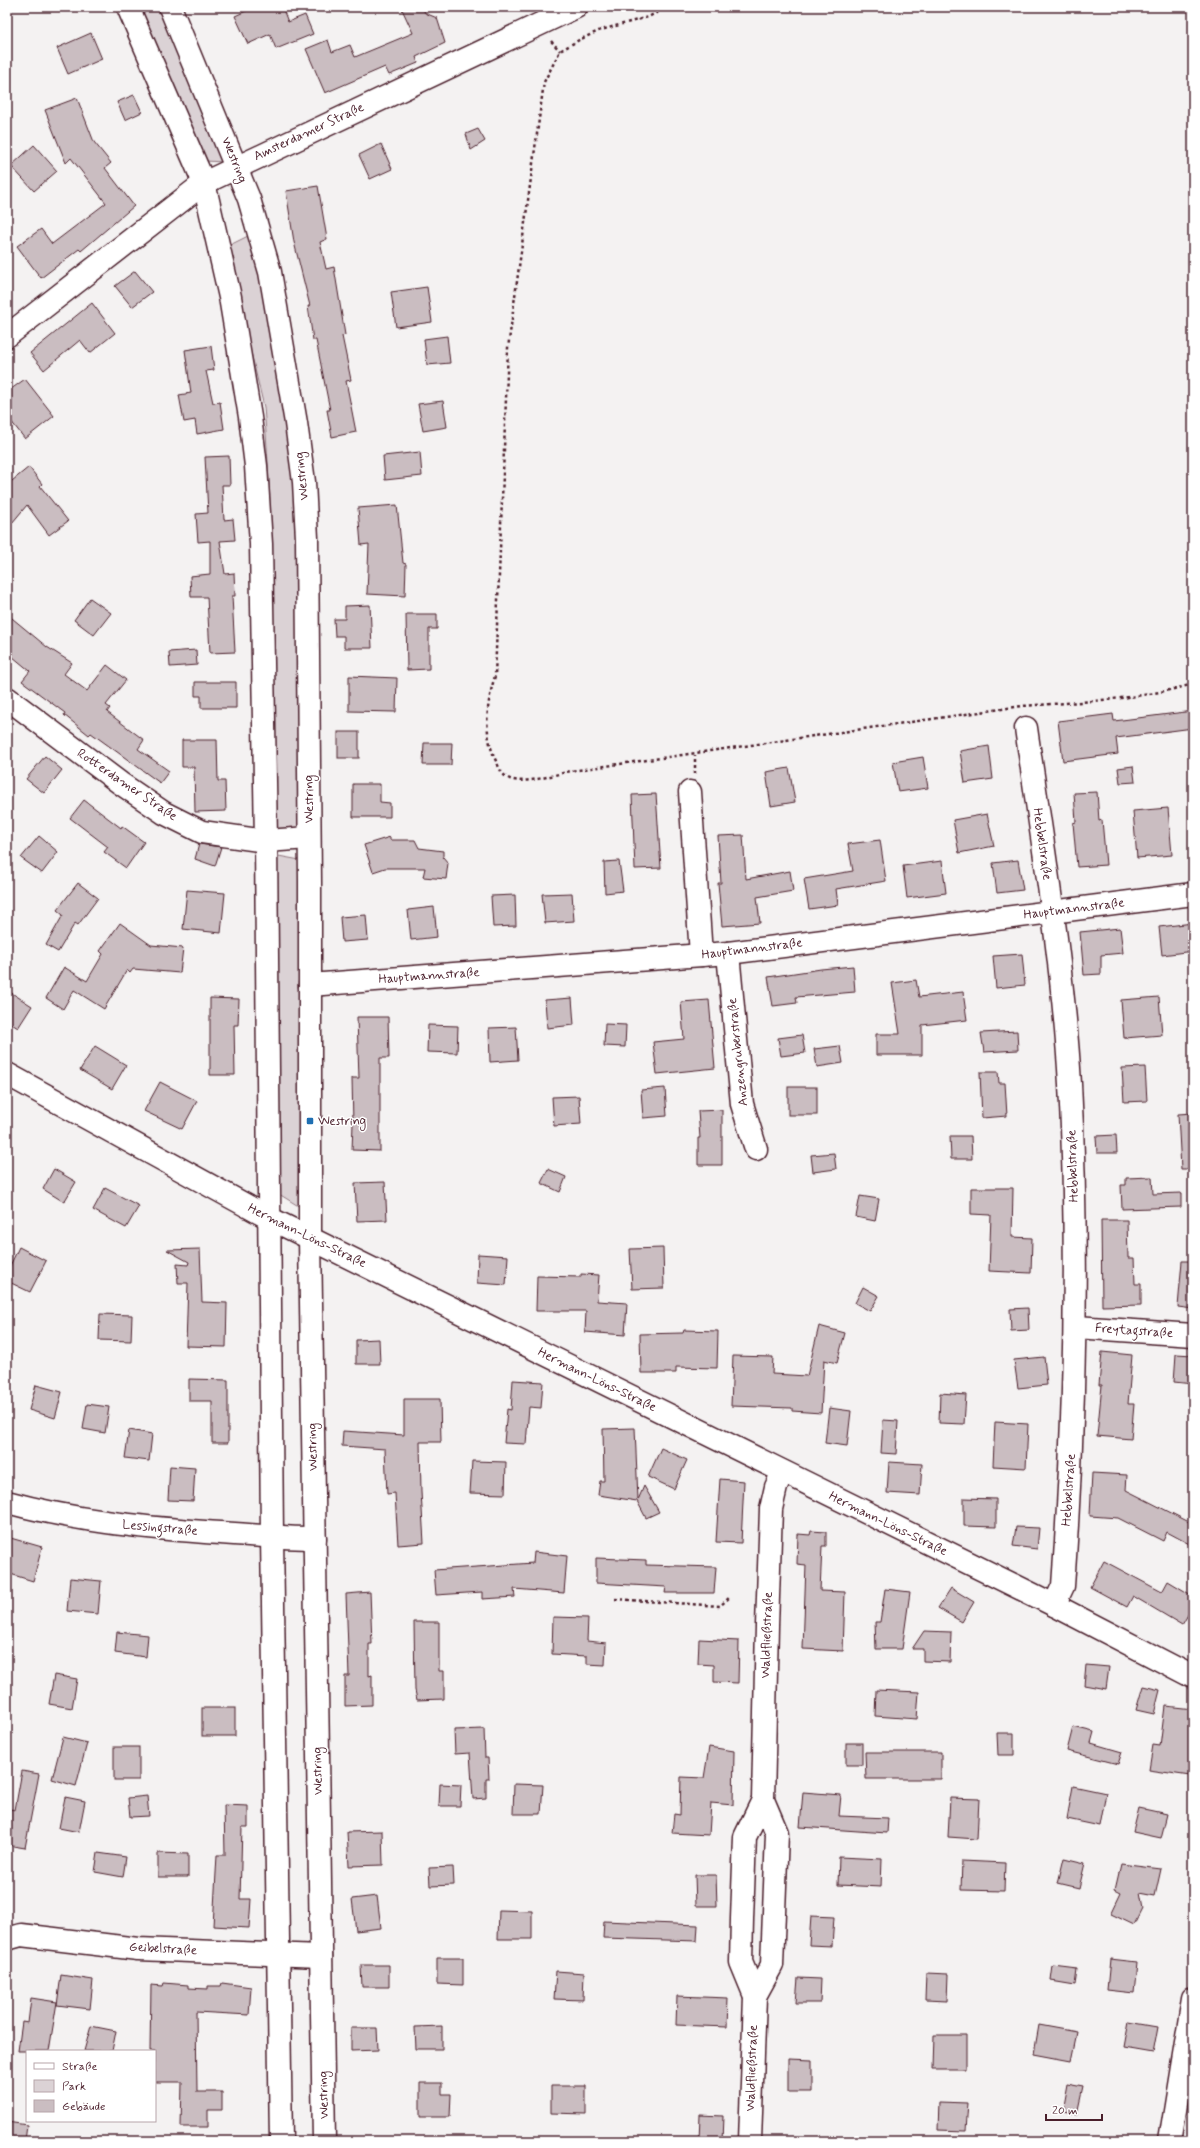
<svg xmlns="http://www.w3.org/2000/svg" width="1200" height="2148" font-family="Mynerve,sans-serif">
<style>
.green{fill:#dbd2d5;stroke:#927880}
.building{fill:#cabdc1;stroke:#4a1f2b}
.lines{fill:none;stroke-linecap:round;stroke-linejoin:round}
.street-casing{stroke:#4a1f2b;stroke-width:25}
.secondary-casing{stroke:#4a1f2b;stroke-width:25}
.path{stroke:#4a1f2b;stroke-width:2.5;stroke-dasharray:3 3;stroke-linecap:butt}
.street{stroke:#fff;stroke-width:22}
.secondary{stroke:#fff;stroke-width:22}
.poi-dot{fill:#1f6fb2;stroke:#fff;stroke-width:1.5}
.labels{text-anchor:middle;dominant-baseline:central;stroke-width:3;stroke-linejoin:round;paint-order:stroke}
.street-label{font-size:13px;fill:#4a1f2b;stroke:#fff}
.poi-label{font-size:13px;fill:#4a1f2b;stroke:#fff;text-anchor:start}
</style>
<rect width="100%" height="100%" fill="#f4f2f2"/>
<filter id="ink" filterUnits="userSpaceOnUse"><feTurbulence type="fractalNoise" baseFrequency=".025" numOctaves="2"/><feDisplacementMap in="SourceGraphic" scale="8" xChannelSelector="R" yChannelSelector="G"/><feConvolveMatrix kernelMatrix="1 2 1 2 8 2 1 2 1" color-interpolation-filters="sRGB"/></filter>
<g filter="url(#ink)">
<g class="green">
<polygon points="138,7 164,7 225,162 205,161"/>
<path d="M250,235L259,266L292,427L299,548V831H274C273,689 276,548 264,407L226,247Z"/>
<polygon points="273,855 300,860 300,1207 279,1194"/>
</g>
<g class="building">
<polygon points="255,7 282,7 288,22 305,15 313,34 276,49 270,34 248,44 235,16"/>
<polygon points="401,7 422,7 425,13 437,18 445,43 416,57 418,63 389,75 385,67 325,93 306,49 328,40 332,52 350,45 355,57 413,33"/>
<polygon points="91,33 102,59 68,74 57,48"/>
<polygon points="134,95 142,112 125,120 117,102"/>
<polygon points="77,98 94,142 111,163 105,168 134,206 81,251 79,249 41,278 17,246 41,229 52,244 106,203 71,158 66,163 45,110"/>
<polygon points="478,129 485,141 471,150 466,134"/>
<polygon points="381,144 392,169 370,179 359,155"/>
<polygon points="34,145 57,171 34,191 11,166"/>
<polygon points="318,186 327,239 320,242 326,269 334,267 345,335 342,336 351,380 346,381 356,432 332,437 327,410 330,410 316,340 313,340 308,306 310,306 294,242 286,191"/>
<polygon points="135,271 152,292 132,307 115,286"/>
<polygon points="427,287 432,322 396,327 391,292"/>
<polygon points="92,303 115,333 90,353 80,340 44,370 30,353"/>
<polygon points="447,336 450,363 427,365 424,339"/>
<polygon points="211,346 214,370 206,371 213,403 220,402 224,429 197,434 195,420 184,422 179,395 191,393 185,350"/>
<polygon points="25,379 54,416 25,439 7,416 7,392"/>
<polygon points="443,401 447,427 423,431 418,404"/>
<polygon points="420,452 422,476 385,480 383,456"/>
<polygon points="229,456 230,485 222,485 224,520 233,519 235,540 220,541 225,574 234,573 235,596 232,596 235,652 210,653 207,597 191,597 190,576 210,574 210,541 198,542 196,514 208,513 205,457"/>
<polygon points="29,467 42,484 40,486 68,521 49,535 27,505 7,529 7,485"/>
<polygon points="397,505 403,563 406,564 405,596 367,594 369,544 361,545 358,508"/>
<polygon points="90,598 111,613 94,635 74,620"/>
<polygon points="370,605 372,648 344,648 344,636 335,636 334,619 345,619 345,606"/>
<polygon points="7,614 47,647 72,663 64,674 87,691 107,665 126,680 106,705 110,708 107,712 144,740 138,749 169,771 160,783 91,733 89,735 64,715 65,713 22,681 30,671 7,652"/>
<polygon points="406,614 437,614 437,629 429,629 429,669 407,670"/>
<polygon points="196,650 197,665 170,667 169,652"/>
<polygon points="349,676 397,678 396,712 349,711"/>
<polygon points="195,682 236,682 236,708 201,708 201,696 195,696"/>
<polygon points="1193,711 1193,728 1116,738 1118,754 1063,761 1058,721 1113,714 1114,721"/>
<rect x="338" y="732" width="21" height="26"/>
<polygon points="182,740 217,740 218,781 225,781 226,811 195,812 194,767 182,767"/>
<polygon points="424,743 452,743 451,765 423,765"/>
<polygon points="989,746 993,779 965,783 960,751"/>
<polygon points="45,756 62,770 44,793 26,779"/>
<polygon points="923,757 928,788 898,792 893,762"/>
<polygon points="1133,766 1135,782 1120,783 1118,768"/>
<polygon points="789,768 795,802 771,806 766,772"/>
<polygon points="353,784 380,784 380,802 390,803 390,817 353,817"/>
<polygon points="1097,792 1099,821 1102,820 1106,865 1077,867 1073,823 1076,822 1074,793"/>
<polygon points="656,794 661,868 635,869 632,795"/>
<polygon points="84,800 121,828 122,826 144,842 126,868 104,852 108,847 70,818"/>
<polygon points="1168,808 1172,855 1137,858 1133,811"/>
<polygon points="987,814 994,846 959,853 953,820"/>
<polygon points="743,835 746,879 790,871 793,891 757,897 760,923 722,926 718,883 721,883 718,836"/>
<polygon points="39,836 58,852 42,873 21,858"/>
<polygon points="390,837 390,840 415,840 419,848 443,851 443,857 448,863 446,879 423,877 425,868 385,868 373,872 364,845"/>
<polygon points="880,840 886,881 836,889 838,905 809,909 804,879 853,871 848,844"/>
<polygon points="199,844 221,847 215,866 195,859"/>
<polygon points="1018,860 1023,890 997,893 993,863"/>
<polygon points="619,861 623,891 605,893 604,862"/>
<polygon points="942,861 946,893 907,898 903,866"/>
<polygon points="78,883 98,898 78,925 75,923 58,952 46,945 63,915 57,910"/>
<polygon points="187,890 225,893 221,933 183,929"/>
<polygon points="572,893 574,921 545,923 542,894"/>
<polygon points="515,895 516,926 493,927 491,896"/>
<polygon points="434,907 437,937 411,940 408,910"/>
<polygon points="366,915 368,940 342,942 340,917"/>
<polygon points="120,923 151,945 183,948 180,973 133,969 130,973 127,970 104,1009 74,990 63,1009 46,998 64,967 87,981 103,954 100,951"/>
<polygon points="1193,923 1193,951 1162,955 1159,927"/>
<polygon points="1120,928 1123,953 1101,955 1101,974 1084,975 1080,932"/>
<polygon points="1022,954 1025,985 996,988 993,956"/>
<polygon points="853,966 855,992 796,997 797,1003 773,1006 768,977 821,969"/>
<polygon points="916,980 919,997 963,992 967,1020 922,1025 922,1055 876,1055 876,1034 900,1034 892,983"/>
<polygon points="7,990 32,1006 18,1028 7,1021"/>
<polygon points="1159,997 1162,1035 1124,1038 1121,1000"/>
<polygon points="210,998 239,999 238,1025 234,1025 235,1075 210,1075"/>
<polygon points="572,998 574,1025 547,1028 545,1000"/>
<polygon points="709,1000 715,1068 657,1074 653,1042 684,1039 681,1002"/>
<polygon points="357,1017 388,1017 389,1058 380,1058 380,1151 352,1150 353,1124 352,1078 359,1078"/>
<polygon points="605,1024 626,1025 625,1047 604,1046"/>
<polygon points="428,1025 458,1026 457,1053 427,1052"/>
<polygon points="516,1027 518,1060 490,1062 489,1028"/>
<polygon points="1017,1031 1018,1050 984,1052 981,1033"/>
<polygon points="802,1035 805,1053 781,1056 778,1038"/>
<polygon points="95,1046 126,1065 112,1089 80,1070"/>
<polygon points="840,1046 843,1063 817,1067 814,1049"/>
<polygon points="1145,1067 1147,1101 1124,1102 1122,1068"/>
<polygon points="980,1072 998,1072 999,1083 1005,1083 1007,1116 982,1118"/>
<polygon points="160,1082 197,1101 182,1129 144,1111"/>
<rect x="788" y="1087" width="29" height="28"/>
<polygon points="665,1088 667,1116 643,1118 641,1090"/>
<polygon points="579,1096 581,1124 554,1126 552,1097"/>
<polygon points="722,1110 722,1165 698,1165 698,1138 700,1138 698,1111"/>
<polygon points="1193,1113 1193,1169 1181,1169 1178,1114"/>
<polygon points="1116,1135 1117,1153 1097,1153 1096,1136"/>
<polygon points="950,1136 971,1136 972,1159 951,1159"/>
<polygon points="834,1153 836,1169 813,1172 811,1155"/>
<polygon points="54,1169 76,1182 64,1202 43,1189"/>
<polygon points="548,1169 566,1177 560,1192 541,1183"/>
<polygon points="1152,1177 1153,1194 1181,1193 1181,1207 1122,1209 1121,1185 1126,1185 1126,1178"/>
<polygon points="385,1182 387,1220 357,1221 355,1183"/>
<polygon points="105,1188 139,1206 126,1228 93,1210"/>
<polygon points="971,1188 1013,1188 1012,1237 1032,1238 1031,1273 989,1271 991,1215 971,1214"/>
<polygon points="860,1196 879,1199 875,1221 856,1217"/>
<polygon points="1101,1220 1127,1220 1128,1258 1134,1258 1135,1284 1141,1284 1141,1305 1102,1306"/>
<polygon points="19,1247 46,1261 30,1292 7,1281 7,1272"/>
<polygon points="663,1248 664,1288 632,1289 630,1249"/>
<polygon points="200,1249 202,1302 227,1303 226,1347 186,1346 188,1283 178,1283 177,1264 188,1265 189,1262 167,1250"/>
<polygon points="478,1254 508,1256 506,1285 477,1283"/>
<polygon points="1182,1261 1193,1261 1193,1309 1178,1307"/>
<polygon points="581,1274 599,1275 597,1301 627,1303 625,1335 585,1332 586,1311 536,1311 537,1276 581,1277"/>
<polygon points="863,1287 879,1296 870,1311 855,1303"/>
<polygon points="1028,1308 1029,1330 1011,1331 1010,1309"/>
<polygon points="100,1314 132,1315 131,1341 99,1340"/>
<polygon points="819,1326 845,1333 837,1363 824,1360 821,1413 792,1411 792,1408 731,1406 733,1356 773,1357 772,1374 807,1376"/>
<polygon points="684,1330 718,1331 717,1368 676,1367 676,1373 641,1373 640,1334 683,1333"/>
<polygon points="379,1339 380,1364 356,1364 356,1340"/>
<polygon points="1102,1352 1132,1355 1128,1404 1134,1404 1131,1439 1097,1436 1102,1385 1099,1385"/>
<polygon points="1176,1354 1193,1355 1193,1384 1174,1382"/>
<polygon points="1044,1357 1047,1385 1018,1388 1014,1360"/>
<polygon points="189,1379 228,1380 228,1443 212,1443 212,1401 189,1401"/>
<polygon points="513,1380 543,1382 541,1408 529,1407 526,1444 504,1443 507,1409 511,1410"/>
<polygon points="36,1385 62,1392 55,1418 29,1410"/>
<polygon points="940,1393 966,1395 964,1424 939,1423"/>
<polygon points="404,1399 440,1399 441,1442 420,1442 421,1492 424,1543 398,1545 395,1493 387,1494 385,1449 342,1446 343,1431 404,1435"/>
<polygon points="87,1404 109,1407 105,1433 83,1429"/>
<polygon points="829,1408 851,1411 847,1446 825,1443"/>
<polygon points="883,1420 898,1421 896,1454 881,1453"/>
<polygon points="995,1422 1028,1424 1026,1468 993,1466"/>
<polygon points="635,1428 638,1500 644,1486 659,1512 646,1518 637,1501 598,1495 600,1481 604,1481 603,1429"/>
<polygon points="129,1430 152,1434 149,1461 125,1458"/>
<polygon points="661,1448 687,1460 674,1489 648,1477"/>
<polygon points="472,1461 506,1462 505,1494 470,1493"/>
<polygon points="889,1462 922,1464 920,1495 887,1493"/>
<polygon points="170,1466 195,1468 193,1501 168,1500"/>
<polygon points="1092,1473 1127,1475 1126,1490 1193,1524 1193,1546 1167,1532 1163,1541 1118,1518 1090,1516"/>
<polygon points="720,1479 744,1481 741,1543 716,1542"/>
<polygon points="964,1498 996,1499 996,1527 964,1526"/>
<polygon points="1016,1527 1039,1528 1037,1549 1013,1546"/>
<polygon points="811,1531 826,1532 826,1546 822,1546 820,1591 845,1592 843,1651 803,1649 806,1565 797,1564 798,1534 810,1535"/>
<polygon points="7,1537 42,1547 33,1581 7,1573"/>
<polygon points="534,1552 567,1556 564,1593 514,1589 515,1597 482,1599 482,1592 436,1595 434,1570 533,1563"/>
<polygon points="596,1558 646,1560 646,1565 716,1567 714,1593 665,1593 666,1587 596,1583"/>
<polygon points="1104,1561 1162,1592 1168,1581 1193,1596 1193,1606 1182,1625 1133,1596 1127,1607 1090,1587"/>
<polygon points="70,1578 101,1581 98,1614 67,1611"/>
<polygon points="951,1588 974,1602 962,1622 938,1608"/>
<polygon points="885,1589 910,1592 902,1649 876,1649 875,1622 880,1622"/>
<polygon points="370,1592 372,1644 369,1644 369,1676 372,1675 372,1705 345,1706 345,1676 349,1676 346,1594"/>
<polygon points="553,1617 588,1618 587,1641 606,1643 605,1665 587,1664 587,1656 552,1654"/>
<polygon points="414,1622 439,1622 439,1671 444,1671 444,1699 417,1700 415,1690"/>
<polygon points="924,1631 951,1632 950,1662 923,1661 923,1649 912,1649"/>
<polygon points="117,1632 148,1635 146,1657 115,1653"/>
<polygon points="699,1639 739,1641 738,1683 714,1682 714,1665 698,1664"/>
<polygon points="1086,1665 1109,1667 1106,1689 1084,1685"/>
<polygon points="54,1675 77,1679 72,1708 49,1704"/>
<polygon points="1143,1686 1160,1690 1154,1714 1136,1710"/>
<polygon points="876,1690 919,1692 917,1719 875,1716"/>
<polygon points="1165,1706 1193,1709 1190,1751 1193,1751 1193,1754 1190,1776 1149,1770 1153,1745 1160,1746"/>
<rect x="202" y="1708" width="33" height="28"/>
<polygon points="1073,1727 1094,1732 1091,1743 1122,1752 1118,1764 1067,1751"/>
<polygon points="484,1729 485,1758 488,1758 489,1779 486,1779 486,1798 473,1799 470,1753 455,1754 454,1730"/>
<polygon points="997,1733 1014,1733 1014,1755 998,1755"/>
<polygon points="63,1737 87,1743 76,1786 52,1779"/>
<rect x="846" y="1743" width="16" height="22"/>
<rect x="114" y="1747" width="25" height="33"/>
<polygon points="709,1747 734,1751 733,1805 711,1803 709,1835 672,1833 674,1814 680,1815 681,1777 704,1778"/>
<polygon points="865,1752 941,1752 941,1779 866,1779"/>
<polygon points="22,1771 39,1774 25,1848 7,1845 7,1817 9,1818 10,1809 15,1810"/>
<polygon points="440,1784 461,1785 460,1806 439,1806"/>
<polygon points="514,1784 543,1785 541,1814 513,1814"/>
<polygon points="1073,1786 1106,1793 1100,1826 1067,1819"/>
<polygon points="803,1792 841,1795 839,1816 888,1818 887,1833 800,1827"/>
<polygon points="147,1796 149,1816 130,1817 128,1798"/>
<polygon points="65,1797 85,1801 79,1832 59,1828"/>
<polygon points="950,1798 979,1799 977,1839 948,1837"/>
<polygon points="224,1805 248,1806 248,1827 242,1827 240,1899 251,1899 249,1928 213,1926 217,1855 225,1855"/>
<polygon points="1139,1808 1167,1814 1161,1838 1133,1832"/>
<polygon points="382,1831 383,1865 349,1866 347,1832"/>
<polygon points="98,1853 126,1857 123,1877 95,1872"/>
<polygon points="158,1853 188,1854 188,1877 158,1877"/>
<polygon points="839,1857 882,1859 881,1887 838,1885"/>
<polygon points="1064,1858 1085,1863 1079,1888 1058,1883"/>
<polygon points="962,1861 1005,1863 1004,1891 961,1890"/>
<polygon points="1121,1864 1161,1869 1155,1896 1139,1893 1142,1909 1134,1925 1111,1914 1121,1893 1115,1890"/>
<polygon points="453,1867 454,1885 430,1886 429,1868"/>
<polygon points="695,1875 716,1875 717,1906 696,1906"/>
<polygon points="377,1896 381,1928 356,1931 352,1899"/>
<polygon points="499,1910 532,1911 532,1939 498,1939"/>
<polygon points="811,1916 834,1917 832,1946 809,1945"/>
<polygon points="604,1921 698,1925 697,1941 603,1938"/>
<polygon points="437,1958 463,1958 463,1985 437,1984"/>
<polygon points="1110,1959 1137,1962 1134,1993 1107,1990"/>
<polygon points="361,1965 389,1965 389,1987 362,1987"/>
<polygon points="1053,1966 1077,1969 1075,1985 1051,1981"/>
<polygon points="556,1971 584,1973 583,2000 554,1999"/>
<polygon points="926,1973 948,1974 947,2001 925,2000"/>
<polygon points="61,1975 93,1980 90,2009 57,2005"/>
<polygon points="798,1978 821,1979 820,2003 796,2003"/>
<polygon points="164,1983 188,1985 188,1988 208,1989 208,1986 221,1986 222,1983 251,1987 249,2015 196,2012 197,2092 222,2092 222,2110 208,2110 208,2127 181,2127 182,2082 155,2082 155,2051 150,2051 151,1985 163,1986"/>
<polygon points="677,1996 728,1998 727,2027 676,2025"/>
<polygon points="31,1998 57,2002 49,2051 18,2051 22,2022 28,2023"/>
<polygon points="1129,2021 1158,2026 1153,2053 1124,2048"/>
<polygon points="1039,2025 1077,2032 1071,2061 1034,2054"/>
<polygon points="91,2026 116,2031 112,2051 84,2051"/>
<polygon points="442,2026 442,2049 416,2049 415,2027"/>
<polygon points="351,2028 377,2028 378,2050 351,2051"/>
<polygon points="934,2035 966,2035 966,2069 933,2069"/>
<polygon points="788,2059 812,2060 812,2092 788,2092"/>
<polygon points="420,2083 442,2083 442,2094 451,2094 450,2117 420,2117"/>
<polygon points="1067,2084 1083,2087 1077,2114 1062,2111"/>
<polygon points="551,2086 586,2086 586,2114 551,2113"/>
<polygon points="939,2102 968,2103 966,2131 938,2130"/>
<polygon points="700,2115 723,2116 722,2141 699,2141"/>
<polygon points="7,2122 27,2125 25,2141 7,2141"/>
</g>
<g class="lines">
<defs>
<g id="street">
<polyline points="128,7 204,183 230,297 250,417 256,466 261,544 266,841 272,1537 281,2141"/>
<polyline points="7,336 204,183 576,7"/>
<polyline points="7,698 120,783 164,813 202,832 266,841 309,838"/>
<path d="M1026,728C1043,846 1063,965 1070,1084C1079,1252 1075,1419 1063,1586L1054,1605"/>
<polyline points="690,792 701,955"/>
<polyline points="728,953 742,1104 756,1149"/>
<polyline points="310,985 728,953 1193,894"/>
<polyline points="7,1074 269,1218 1054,1605 1193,1677"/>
<polyline points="1076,1327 1193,1335"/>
<path d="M7,1502C73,1520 137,1527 205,1532C242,1534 278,1538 315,1538"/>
<polyline points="7,1939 21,1935 138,1949 321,1956"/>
<polyline points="755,1996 772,1965 777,1833 763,1800 767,1626 771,1509 776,1487 783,1472"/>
<polyline points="750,2141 755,1996 741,1962 742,1919 745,1837 763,1800"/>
<polyline points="1170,2141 1193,1999"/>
</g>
<polyline id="secondary" points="170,7 249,199 270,272 296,423 304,482 307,538 310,882 310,1238 324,2141"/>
</defs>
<use href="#street" class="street-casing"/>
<use href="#secondary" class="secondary-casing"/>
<g class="path">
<path d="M669,7L648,17L601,30L579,40L560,51L544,82L508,348L495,676C486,705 483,735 497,763C500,770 503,776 510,779C525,785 556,774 571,771L1022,706C1078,702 1138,700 1193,684"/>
<polyline points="551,41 560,51"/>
<polyline points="695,774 695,755"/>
<polyline points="615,1599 720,1606 730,1597"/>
</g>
<use href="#street" class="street"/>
<use href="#secondary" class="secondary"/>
</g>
</g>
<rect class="poi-dot" x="306" y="1117" width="8" height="8" rx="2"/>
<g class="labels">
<g class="street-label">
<text transform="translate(309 132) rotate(-25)">Amsterdamer Straße</text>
<text transform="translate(234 160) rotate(68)">Westring</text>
<text transform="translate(302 476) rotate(-96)">Westring</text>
<text transform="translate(127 785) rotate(34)">Rotterdamer Straße</text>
<text transform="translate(309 799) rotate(-90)">Westring</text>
<text transform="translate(1042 844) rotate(82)">Hebbelstraße</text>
<text transform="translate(1074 909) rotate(-7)">Hauptmannstraße</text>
<text transform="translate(752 949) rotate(-7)">Hauptmannstraße</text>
<text transform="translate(429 976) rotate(-4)">Hauptmannstraße</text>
<text transform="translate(738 1052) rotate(-96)">Anzengruberstraße</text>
<text transform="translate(1073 1166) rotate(-92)">Hebbelstraße</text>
<text transform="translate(307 1236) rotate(26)">Hermann-Löns-Straße</text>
<text transform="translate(1134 1331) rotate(4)">Freytagstraße</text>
<text transform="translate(597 1380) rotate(26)">Hermann-Löns-Straße</text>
<text transform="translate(313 1447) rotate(-91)">Westring</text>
<text transform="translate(1069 1490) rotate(-86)">Hebbelstraße</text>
<text transform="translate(888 1524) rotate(26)">Hermann-Löns-Straße</text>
<text transform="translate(160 1528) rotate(5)">Lessingstraße</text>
<text transform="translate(767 1635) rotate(-88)">Waldfließstraße</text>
<text transform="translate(318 1771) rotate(-91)">Westring</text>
<text transform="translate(163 1949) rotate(3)">Geibelstraße</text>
<text transform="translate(752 2068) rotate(-88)">Waldfließstraße</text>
<text transform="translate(324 2095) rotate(-91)">Westring</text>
</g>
<g class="poi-label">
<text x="318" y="1121">Westring</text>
</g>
</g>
<rect width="1200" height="2148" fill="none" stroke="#fff" stroke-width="24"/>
<rect x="12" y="12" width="1176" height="2124" fill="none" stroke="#4a1f2b" stroke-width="1.5" filter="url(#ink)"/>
<rect x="26" y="2050" width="130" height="72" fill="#ffffff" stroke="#b7a5aa"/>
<rect x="34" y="2063" width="20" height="6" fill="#ffffff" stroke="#b7a5aa"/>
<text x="62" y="2070" font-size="12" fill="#4a1f2b">Straße</text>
<rect x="34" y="2080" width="20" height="12" fill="#dbd2d5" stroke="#b7a5aa"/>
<text x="62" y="2090" font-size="12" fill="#4a1f2b">Park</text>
<rect x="34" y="2100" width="20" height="12" fill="#cabdc1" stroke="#b7a5aa"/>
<text x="62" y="2110" font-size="12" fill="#4a1f2b">Gebäude</text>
<path d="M1046 2114v6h56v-6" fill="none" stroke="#4a1f2b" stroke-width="2"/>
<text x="1052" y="2114" font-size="12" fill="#4a1f2b" stroke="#ffffff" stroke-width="3" paint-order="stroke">20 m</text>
</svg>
